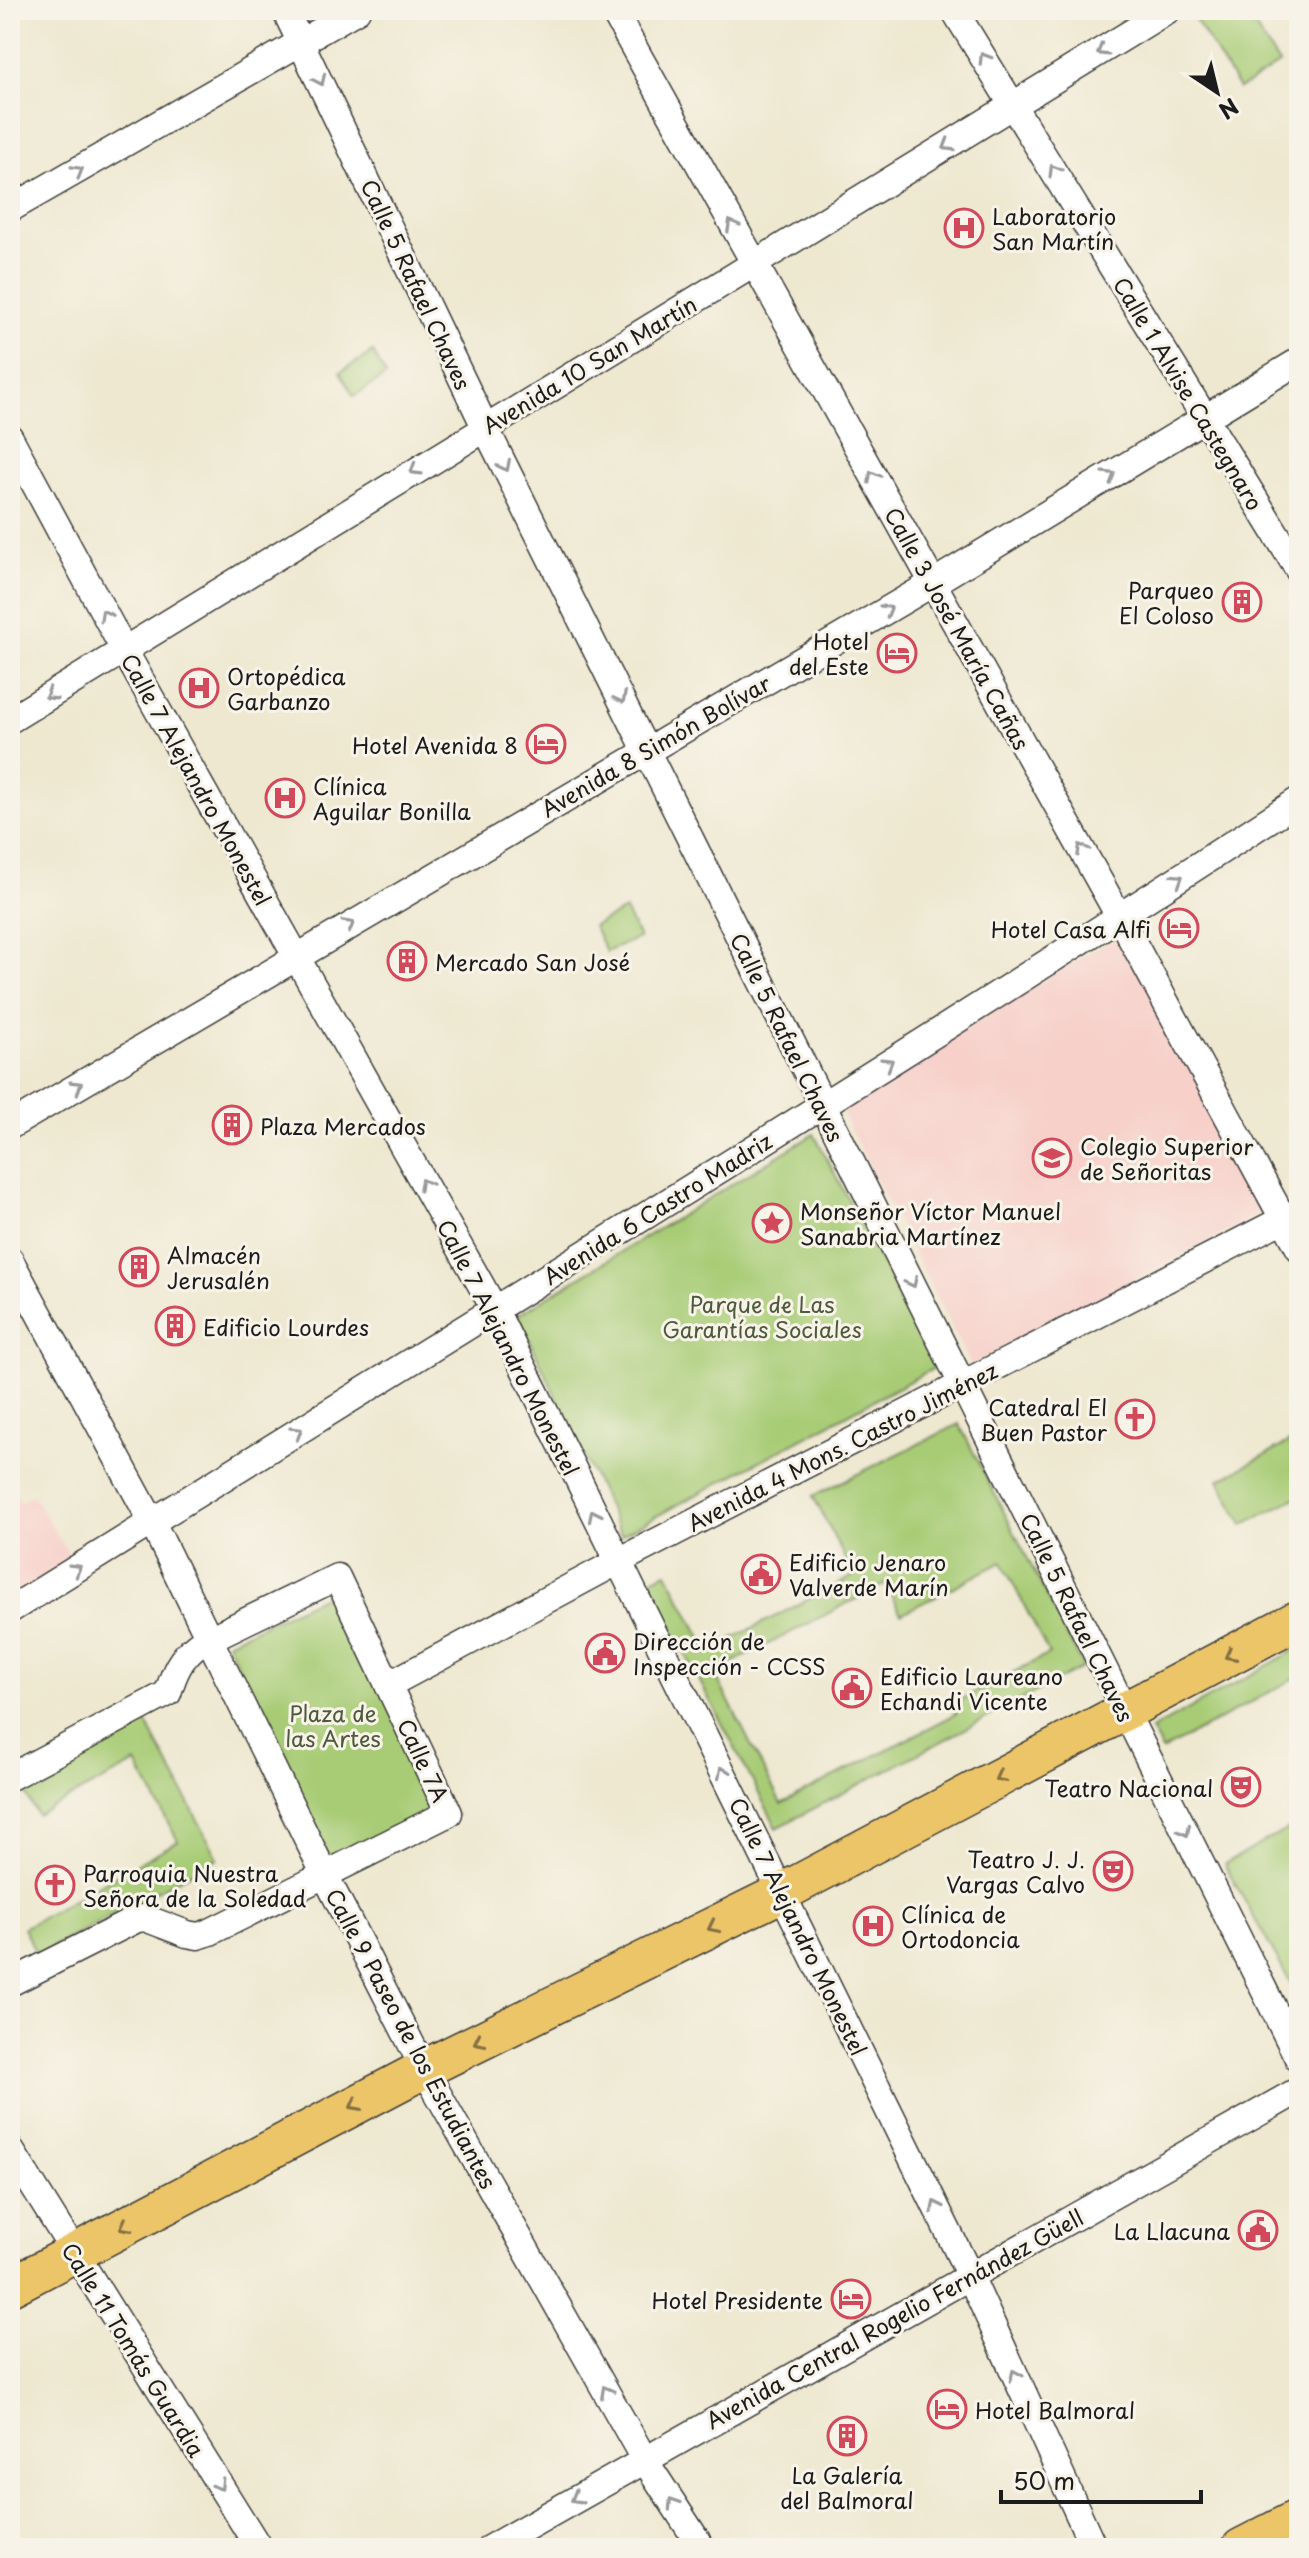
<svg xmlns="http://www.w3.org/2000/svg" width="1309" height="2558" font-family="'Playpen Sans',sans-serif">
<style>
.built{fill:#f7d0ca}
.green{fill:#a8cc76;stroke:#627449;stroke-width:2;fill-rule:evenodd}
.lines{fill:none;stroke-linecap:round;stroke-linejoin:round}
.minor-casing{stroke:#3c3b37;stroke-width:29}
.highway-casing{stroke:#3c3b37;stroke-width:41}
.minor{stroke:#fff;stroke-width:26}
.highway{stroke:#edc569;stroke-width:38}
.oneway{stroke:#999}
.oneway2{stroke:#847042}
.labels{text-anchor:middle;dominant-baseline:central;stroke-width:6;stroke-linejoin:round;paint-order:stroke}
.poi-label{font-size:22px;fill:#1c1c1c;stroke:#f7f3e8;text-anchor:start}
.street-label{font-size:22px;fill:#1c1c1c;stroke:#f7f3e8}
.park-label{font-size:22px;fill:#4d5a3c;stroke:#f7f3e8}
</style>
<rect width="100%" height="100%" fill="#f7f3e8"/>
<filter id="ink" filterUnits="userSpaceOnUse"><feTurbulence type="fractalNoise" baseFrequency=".0125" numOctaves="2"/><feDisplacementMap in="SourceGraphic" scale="16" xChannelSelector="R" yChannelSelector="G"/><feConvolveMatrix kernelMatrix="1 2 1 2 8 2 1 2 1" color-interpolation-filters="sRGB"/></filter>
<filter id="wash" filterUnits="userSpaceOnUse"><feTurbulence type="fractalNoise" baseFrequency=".006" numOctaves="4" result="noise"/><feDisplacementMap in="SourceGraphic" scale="32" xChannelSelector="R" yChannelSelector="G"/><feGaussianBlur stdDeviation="1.8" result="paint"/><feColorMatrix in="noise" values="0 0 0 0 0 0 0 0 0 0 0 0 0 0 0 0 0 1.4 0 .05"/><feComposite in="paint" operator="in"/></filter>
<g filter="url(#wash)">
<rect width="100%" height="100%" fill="#eee8d0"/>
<g class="built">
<polygon points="1119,935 1268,1210 971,1365 838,1105"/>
<polygon points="10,1486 20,1502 32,1494 72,1559 10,1597"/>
</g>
<g class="green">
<polygon points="1210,10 1244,10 1279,64 1239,89 1195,19"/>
<polygon points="373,352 386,376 354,396 340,372"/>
<polygon points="625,910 639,938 606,952 593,926"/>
<polygon points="814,1134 936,1367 621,1535 518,1315"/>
<path d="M959,1424L1083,1667L777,1828L647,1581L667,1572L708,1651L854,1576L813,1496ZM1002,1562L1049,1654L952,1704L956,1714L781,1804L714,1672L885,1584L901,1614Z"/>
<polygon points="1299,1437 1299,1496 1243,1525 1219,1480"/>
<polygon points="336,1590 439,1808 330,1860 227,1642"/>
<polygon points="1299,1648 1299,1676 1162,1751 1151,1730"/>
<polygon points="144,1718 218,1858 37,1955 23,1928 178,1841 136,1763 37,1815 19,1781"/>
<polygon points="1299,1823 1299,1998 1224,1864"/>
</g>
</g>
<g filter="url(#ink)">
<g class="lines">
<defs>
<g id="minor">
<polyline points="285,10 485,427 1299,2060"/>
<polyline points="613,10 1120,918 1299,1248"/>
<polyline points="954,10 1299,571"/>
<polyline points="10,209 357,10"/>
<polyline points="10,438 124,650 495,1310 970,2276 1094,2548"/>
<polyline points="10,720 1168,10"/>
<polyline points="10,1126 933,583 1299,361"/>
<polyline points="10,1260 152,1522 324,1873 424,2069 644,2459 702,2548"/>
<path d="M10,1610C441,1342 874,1078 1299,800"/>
<polyline points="388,1685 617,1562 1299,1211"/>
<path d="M10,1777L168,1693C174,1673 180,1658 197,1645L337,1577L449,1813L210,1932L198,1936L187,1934L145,1918L137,1919L10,1983"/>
<polyline points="10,2149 259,2548"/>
<polyline points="490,2548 1299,2090"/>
</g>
<g id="highway">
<polyline points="10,2287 424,2069 783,1892 1299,1619"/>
<polyline points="1241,2548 1299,2518"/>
</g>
</defs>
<use href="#minor" class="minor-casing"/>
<use href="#highway" class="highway-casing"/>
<use href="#minor" class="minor"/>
<use href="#highway" class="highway"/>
</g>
<defs><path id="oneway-chevron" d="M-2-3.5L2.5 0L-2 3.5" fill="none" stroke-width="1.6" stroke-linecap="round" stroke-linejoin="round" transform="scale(2)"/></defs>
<g class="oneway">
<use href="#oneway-chevron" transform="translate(1102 51) rotate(148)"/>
<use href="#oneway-chevron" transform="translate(984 58) rotate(-122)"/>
<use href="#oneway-chevron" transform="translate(320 80) rotate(65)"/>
<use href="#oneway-chevron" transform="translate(948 146) rotate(149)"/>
<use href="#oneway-chevron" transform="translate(1054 170) rotate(-121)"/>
<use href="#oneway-chevron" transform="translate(78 171) rotate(-30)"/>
<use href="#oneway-chevron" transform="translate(732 225) rotate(-119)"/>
<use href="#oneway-chevron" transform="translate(505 466) rotate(63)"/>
<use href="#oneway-chevron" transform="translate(415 470) rotate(148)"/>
<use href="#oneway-chevron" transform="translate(873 476) rotate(-119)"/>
<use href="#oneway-chevron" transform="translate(1110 476) rotate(-31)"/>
<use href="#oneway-chevron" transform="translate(887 610) rotate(-30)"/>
<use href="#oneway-chevron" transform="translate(105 615) rotate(-118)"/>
<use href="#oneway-chevron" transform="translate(50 695) rotate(148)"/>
<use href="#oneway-chevron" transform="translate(621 698) rotate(63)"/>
<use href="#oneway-chevron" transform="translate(1082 849) rotate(-119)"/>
<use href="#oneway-chevron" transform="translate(1178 879) rotate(-33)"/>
<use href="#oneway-chevron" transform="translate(349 925) rotate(-30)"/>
<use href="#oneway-chevron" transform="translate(888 1063) rotate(-32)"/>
<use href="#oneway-chevron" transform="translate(77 1086) rotate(-31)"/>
<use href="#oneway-chevron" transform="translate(424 1184) rotate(-119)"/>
<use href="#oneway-chevron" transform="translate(912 1282) rotate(63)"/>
<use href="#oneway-chevron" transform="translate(297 1432) rotate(-32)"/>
<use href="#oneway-chevron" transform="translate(594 1515) rotate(-116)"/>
<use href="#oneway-chevron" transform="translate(76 1569) rotate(-32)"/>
<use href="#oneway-chevron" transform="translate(723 1772) rotate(-117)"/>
<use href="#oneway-chevron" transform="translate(1185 1831) rotate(63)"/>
<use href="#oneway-chevron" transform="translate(936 2206) rotate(-116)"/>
<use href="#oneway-chevron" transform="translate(1015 2375) rotate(-114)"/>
<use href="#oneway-chevron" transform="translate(606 2391) rotate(-119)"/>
<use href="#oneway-chevron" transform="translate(219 2485) rotate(58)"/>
<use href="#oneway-chevron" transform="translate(576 2498) rotate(150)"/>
<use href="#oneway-chevron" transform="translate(673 2503) rotate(-123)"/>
</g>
<g class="oneway2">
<use href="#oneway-chevron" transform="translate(1230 1655) rotate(152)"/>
<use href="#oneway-chevron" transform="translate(1000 1777) rotate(152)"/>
<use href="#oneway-chevron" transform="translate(713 1927) rotate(154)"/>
<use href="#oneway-chevron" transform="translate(479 2041) rotate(154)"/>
<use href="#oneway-chevron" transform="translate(355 2105) rotate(152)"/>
<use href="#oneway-chevron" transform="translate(125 2226) rotate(152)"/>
</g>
</g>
<defs>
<symbol id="hospital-ring" viewBox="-11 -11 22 22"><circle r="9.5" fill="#f7f3e8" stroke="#d1495b" stroke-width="1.5"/><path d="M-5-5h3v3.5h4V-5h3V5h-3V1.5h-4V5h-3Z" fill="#d1495b"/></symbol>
<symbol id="building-ring" viewBox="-11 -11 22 22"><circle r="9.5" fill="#f7f3e8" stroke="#d1495b" stroke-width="1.5"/><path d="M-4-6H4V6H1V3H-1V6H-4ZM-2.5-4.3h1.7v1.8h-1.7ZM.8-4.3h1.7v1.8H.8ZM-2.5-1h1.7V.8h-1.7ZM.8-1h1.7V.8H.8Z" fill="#d1495b"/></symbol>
<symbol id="hotel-ring" viewBox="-11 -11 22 22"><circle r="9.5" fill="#f7f3e8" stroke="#d1495b" stroke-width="1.5"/><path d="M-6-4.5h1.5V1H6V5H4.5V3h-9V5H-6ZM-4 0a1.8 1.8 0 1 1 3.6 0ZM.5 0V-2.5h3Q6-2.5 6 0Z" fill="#d1495b"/></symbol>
<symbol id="school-ring" viewBox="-11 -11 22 22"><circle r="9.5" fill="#f7f3e8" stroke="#d1495b" stroke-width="1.5"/><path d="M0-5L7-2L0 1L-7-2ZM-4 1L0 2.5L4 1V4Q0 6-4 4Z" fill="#d1495b"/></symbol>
<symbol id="sight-ring" viewBox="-11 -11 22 22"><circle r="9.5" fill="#f7f3e8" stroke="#d1495b" stroke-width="1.5"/><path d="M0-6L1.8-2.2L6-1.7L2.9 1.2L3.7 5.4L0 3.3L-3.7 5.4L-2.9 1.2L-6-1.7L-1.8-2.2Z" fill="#d1495b"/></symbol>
<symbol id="church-ring" viewBox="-11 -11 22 22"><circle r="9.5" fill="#f7f3e8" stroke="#d1495b" stroke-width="1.5"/><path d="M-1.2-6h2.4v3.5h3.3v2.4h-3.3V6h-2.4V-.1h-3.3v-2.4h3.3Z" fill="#d1495b"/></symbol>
<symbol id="civic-ring" viewBox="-11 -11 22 22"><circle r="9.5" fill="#f7f3e8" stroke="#d1495b" stroke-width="1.5"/><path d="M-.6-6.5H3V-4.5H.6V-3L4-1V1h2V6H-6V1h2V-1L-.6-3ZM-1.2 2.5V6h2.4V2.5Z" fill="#d1495b"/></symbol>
<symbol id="theatre-ring" viewBox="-11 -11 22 22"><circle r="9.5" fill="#f7f3e8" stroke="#d1495b" stroke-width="1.5"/><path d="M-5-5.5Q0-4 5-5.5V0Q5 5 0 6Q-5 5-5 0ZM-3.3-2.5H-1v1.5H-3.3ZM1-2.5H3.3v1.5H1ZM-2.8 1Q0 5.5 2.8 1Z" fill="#d1495b"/></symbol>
</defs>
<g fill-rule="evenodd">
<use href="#hospital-ring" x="942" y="206" width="44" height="44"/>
<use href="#building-ring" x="1220" y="580" width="44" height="44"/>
<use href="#hotel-ring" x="875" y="631" width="44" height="44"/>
<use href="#hospital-ring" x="177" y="666" width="44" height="44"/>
<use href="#hotel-ring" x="524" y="722" width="44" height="44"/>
<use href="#hospital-ring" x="263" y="776" width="44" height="44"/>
<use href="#hotel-ring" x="1157" y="906" width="44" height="44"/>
<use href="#building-ring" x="385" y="939" width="44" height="44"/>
<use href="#building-ring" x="210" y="1103" width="44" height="44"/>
<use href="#school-ring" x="1030" y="1136" width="44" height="44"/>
<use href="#sight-ring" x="750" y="1201" width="44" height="44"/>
<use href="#building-ring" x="117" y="1245" width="44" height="44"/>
<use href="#building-ring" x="153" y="1304" width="44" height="44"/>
<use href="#church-ring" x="1113" y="1397" width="44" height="44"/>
<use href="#civic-ring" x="739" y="1552" width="44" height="44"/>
<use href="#civic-ring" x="583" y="1631" width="44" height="44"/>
<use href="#civic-ring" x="830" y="1666" width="44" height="44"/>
<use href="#theatre-ring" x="1219" y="1765" width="44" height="44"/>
<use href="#theatre-ring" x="1091" y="1849" width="44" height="44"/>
<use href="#church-ring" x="33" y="1863" width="44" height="44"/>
<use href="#hospital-ring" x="851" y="1904" width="44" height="44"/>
<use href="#civic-ring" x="1236" y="2208" width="44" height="44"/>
<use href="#hotel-ring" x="829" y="2277" width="44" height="44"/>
<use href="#hotel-ring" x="925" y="2387" width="44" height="44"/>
<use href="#building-ring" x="825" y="2414" width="44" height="44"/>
</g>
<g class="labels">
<g class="poi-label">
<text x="992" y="215">Laboratorio<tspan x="992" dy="25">San Martín</tspan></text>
<text x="1214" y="589" text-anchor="end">Parqueo<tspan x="1214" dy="25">El Coloso</tspan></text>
<text x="869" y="640" text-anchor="end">Hotel<tspan x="869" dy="25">del Este</tspan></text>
<text x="227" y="675">Ortopédica<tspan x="227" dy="25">Garbanzo</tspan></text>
<text x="518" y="744" text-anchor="end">Hotel Avenida 8</text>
<text x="313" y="785">Clínica<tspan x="313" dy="25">Aguilar Bonilla</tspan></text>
<text x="1151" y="928" text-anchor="end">Hotel Casa Alfi</text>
<text x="435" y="961">Mercado San José</text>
<text x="260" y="1125">Plaza Mercados</text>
<text x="1080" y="1145">Colegio Superior<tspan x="1080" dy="25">de Señoritas</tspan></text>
<text x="800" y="1210">Monseñor Víctor Manuel<tspan x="800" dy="25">Sanabria Martínez</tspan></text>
<text x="167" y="1254">Almacén<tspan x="167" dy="25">Jerusalén</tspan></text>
<text x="203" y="1326">Edificio Lourdes</text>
<text x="1107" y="1406" text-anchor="end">Catedral El<tspan x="1107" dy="25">Buen Pastor</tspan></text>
<text x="789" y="1561">Edificio Jenaro<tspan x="789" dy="25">Valverde Marín</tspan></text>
<text x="633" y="1640">Dirección de<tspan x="633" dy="25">Inspección - CCSS</tspan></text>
<text x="880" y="1675">Edificio Laureano<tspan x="880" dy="25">Echandi Vicente</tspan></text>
<text x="1213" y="1787" text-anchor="end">Teatro Nacional</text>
<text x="1085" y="1858" text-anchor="end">Teatro J. J.<tspan x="1085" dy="25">Vargas Calvo</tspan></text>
<text x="83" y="1872">Parroquia Nuestra<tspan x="83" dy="25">Señora de la Soledad</tspan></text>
<text x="901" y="1913">Clínica de<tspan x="901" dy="25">Ortodoncia</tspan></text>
<text x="1230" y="2230" text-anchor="end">La Llacuna</text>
<text x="823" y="2299" text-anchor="end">Hotel Presidente</text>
<text x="975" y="2409">Hotel Balmoral</text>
<text x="847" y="2474" text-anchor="middle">La Galería<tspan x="847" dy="25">del Balmoral</tspan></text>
</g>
<g class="street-label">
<text transform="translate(417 284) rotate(65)">Calle 5 Rafael Chaves</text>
<text transform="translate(589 364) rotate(-31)">Avenida 10 San Martín</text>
<text transform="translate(1189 393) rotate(59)">Calle 1 Alvise Castegnaro</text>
<text transform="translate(958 628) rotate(61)">Calle 3 José María Cañas</text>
<text transform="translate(655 745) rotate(-30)">Avenida 8 Simón Bolívar</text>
<text transform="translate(197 779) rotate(61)">Calle 7 Alejandro Monestel</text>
<text transform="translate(788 1037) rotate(64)">Calle 5 Rafael Chaves</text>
<text transform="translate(657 1208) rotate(-32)">Avenida 6 Castro Madriz</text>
<text transform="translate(509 1347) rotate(63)">Calle 7 Alejandro Monestel</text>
<text transform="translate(842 1446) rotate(-27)">Avenida 4 Mons. Castro Jiménez</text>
<text transform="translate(1078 1617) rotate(64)">Calle 5 Rafael Chaves</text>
<text transform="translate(424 1760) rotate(65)">Calle 7A</text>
<text transform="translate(799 1926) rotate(64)">Calle 7 Alejandro Monestel</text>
<text transform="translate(412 2038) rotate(62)">Calle 9 Paseo de los Estudiantes</text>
<text transform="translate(894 2318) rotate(-29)">Avenida Central Rogelio Fernández Güell</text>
<text transform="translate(134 2349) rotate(58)">Calle 11 Tomás Guardia</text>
</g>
<g class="park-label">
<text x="762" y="1303">Parque de Las<tspan x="762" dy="25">Garantías Sociales</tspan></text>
<text x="333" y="1712">Plaza de<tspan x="333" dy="25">las Artes</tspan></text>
</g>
</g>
<rect width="1309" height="2558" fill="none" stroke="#f7f3e8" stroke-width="40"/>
<g transform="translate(1217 92) rotate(145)" stroke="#f7f3e8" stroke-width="6" paint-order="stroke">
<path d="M0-6L14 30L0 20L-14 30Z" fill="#1c1c1c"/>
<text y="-12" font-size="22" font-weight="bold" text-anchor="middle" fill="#1c1c1c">N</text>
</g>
<path d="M1001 2490v12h200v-12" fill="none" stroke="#1c1c1c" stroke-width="4"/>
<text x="1013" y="2490" font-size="24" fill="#1c1c1c" stroke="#f7f3e8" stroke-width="6" paint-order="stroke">50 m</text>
</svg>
